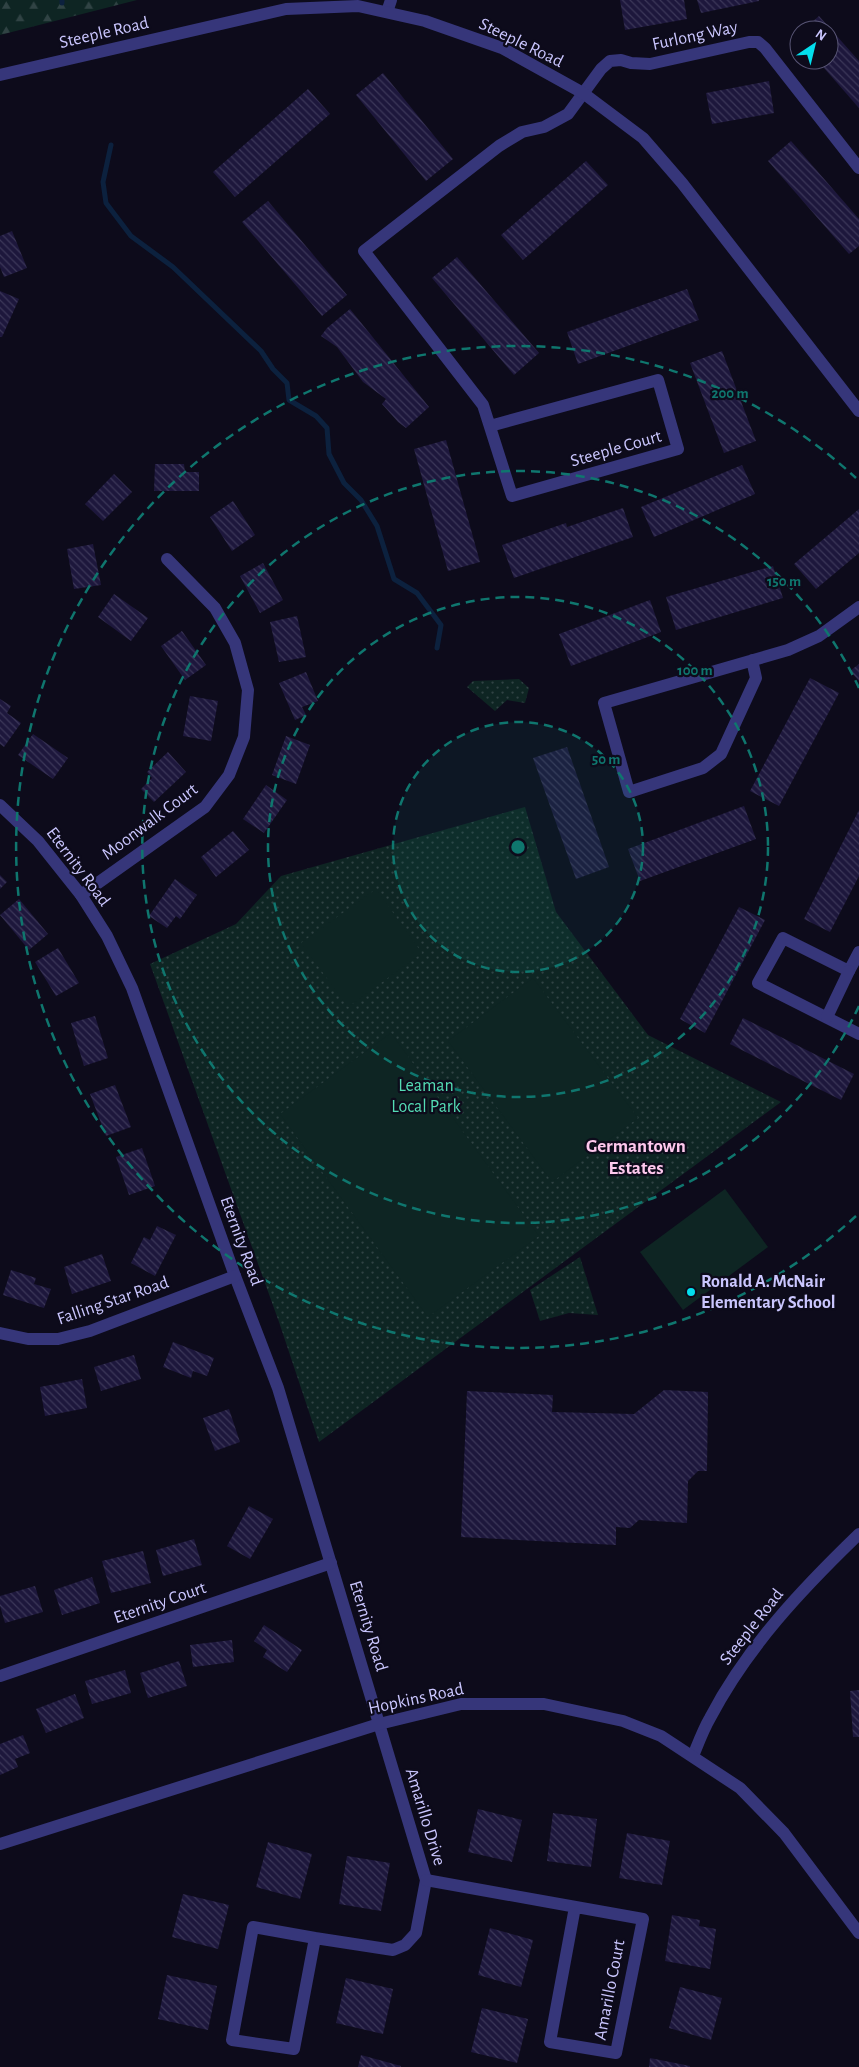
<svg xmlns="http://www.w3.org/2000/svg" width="859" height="2067" font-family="'Alegreya Sans',sans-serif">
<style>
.green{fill:url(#green-dots)}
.forest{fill:url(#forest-firs)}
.pitch{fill:#0e2523}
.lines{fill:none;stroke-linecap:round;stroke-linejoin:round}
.stream{stroke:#0c213e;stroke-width:5}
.building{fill:url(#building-back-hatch)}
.minor{stroke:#36367a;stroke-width:12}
.tertiary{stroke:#36367a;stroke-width:12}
.ring{fill:none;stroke:#0f766e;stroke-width:2.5;stroke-dasharray:9 6}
.poi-dot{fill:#03dfed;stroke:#0d0b1b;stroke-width:2}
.labels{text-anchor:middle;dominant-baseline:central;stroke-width:4.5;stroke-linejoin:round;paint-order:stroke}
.street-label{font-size:18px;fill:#cac6fe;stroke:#0d0b1b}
.park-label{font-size:18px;fill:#54dcb4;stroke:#0d0b1b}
.poi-label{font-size:18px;font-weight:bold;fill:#cac6fe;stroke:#0d0b1b;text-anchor:start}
.neighbourhood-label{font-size:19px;font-weight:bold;fill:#fec8ed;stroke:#0d0b1b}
.centre{fill:#0f766e;stroke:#0d0b1b;stroke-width:2.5}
.ring-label{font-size:15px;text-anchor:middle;font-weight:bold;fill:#0f766e;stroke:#0d0b1b;stroke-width:4.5;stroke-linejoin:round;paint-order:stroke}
</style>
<defs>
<pattern id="green-dots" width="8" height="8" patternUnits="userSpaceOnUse" patternTransform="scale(1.25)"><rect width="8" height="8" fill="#0e2523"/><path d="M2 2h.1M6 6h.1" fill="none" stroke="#304344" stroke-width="1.8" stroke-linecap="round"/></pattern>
<pattern id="forest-firs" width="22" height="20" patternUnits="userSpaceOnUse" patternTransform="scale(1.25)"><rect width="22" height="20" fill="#0e2523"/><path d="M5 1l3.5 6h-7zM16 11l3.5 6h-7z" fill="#304344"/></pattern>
<pattern id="building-back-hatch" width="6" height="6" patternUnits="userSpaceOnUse" patternTransform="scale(1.25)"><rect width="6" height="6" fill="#1d173c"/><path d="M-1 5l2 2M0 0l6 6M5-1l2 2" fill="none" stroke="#3c3759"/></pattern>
</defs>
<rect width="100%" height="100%" fill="#0d0b1b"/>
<g class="green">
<polygon points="519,679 529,688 525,703 507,700 495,711 467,687 473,681"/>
<polygon points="525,807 556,912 648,1035 781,1102 319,1442 279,1322 150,964 236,924 281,876"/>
<polygon points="580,1257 598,1315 569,1313 540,1321 530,1290"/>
</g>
<polygon class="forest" points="0,0 137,0 0,35"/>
<g class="pitch">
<polygon points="376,889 422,953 348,1007 301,943"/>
<polygon points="533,978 638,1118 552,1182 448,1041"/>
<polygon points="391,1033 539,1236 428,1317 280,1114"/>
<polygon points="725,1189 768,1247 683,1310 640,1252"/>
</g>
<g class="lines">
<g class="stream">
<polyline points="62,0 62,3"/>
<polyline points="111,145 103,182 106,203 131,236 173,267 261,351 273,369 287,383 289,400 316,416 327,428 329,454 344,483 361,500 377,526 394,579 417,593 441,625 437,648"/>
</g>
</g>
<g class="building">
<polygon points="620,0 684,0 687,19 625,30"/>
<polygon points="697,0 759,0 759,1 701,13"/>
<polygon points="819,16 859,61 859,108 817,60 829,60 829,30 803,30"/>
<polygon points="383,73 453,159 426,181 356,95"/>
<polygon points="769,81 774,113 712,124 706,93"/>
<polygon points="308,89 330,114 235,197 213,172"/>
<polygon points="791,141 859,219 859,246 849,254 768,161"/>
<polygon points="586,161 608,185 523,260 501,235"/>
<polygon points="268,201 347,295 322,316 242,222"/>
<polygon points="12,231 27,268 4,277 0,267 0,236"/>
<polygon points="457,257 539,353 514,375 432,278"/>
<polygon points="687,289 699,320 578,364 567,332"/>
<polygon points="0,291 19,299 2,337 0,337"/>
<polygon points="350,309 429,407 406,428 398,422 382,404 386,399 363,382 337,347 321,336 327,328"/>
<polygon points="722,351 756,441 724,453 690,363"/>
<polygon points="446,440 480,562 448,571 414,449"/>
<polygon points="155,464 184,464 185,472 199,472 199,491 154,491"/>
<polygon points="742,465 755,494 654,537 641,507"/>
<polygon points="114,474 132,492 103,521 85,504"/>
<polygon points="233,501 255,535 232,551 210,517"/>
<polygon points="623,508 633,537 514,578 502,545 566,523 567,527"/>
<polygon points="859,509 859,553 816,589 794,564"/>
<polygon points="93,544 101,585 74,589 67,549"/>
<polygon points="263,563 283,600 260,613 240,576"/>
<polygon points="773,566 783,598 676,630 666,597"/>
<polygon points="114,594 148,618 131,641 98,617"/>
<polygon points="650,600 661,632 571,666 559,634"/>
<polygon points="297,616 306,657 279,662 270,622"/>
<polygon points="182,631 206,665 185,680 161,646"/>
<polygon points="859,664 859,681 850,671"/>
<polygon points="306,672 318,701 302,707 306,715 295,720 279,683"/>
<polygon points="810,678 839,693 779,806 750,791"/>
<polygon points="190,696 218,701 211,741 183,736"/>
<polygon points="0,699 11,706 7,713 21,723 4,747 0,744"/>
<polygon points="33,734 68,758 53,779 18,755"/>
<polygon points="286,736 310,745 296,784 272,775"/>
<polygon points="567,747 609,867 576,879 533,758"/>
<polygon points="168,752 186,772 154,802 141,789 152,778 147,772"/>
<polygon points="266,785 287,800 264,833 243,819"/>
<polygon points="744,806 756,839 640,881 628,849"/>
<polygon points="859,810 859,876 830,932 804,919"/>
<polygon points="233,831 249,850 216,877 201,857"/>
<polygon points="0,875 7,882 0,889"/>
<polygon points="175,879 197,895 180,919 176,916 167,928 149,916"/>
<polygon points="19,899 48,934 29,950 0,915"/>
<polygon points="739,907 765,920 705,1033 680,1019"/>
<polygon points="58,948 79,983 56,996 35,962"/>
<polygon points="95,1016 108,1058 84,1066 71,1023"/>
<polygon points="743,1018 854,1074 841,1100 730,1044"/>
<polygon points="115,1085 131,1127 106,1136 90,1094"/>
<polygon points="142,1148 155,1186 129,1195 116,1157"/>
<polygon points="157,1226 176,1235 155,1276 131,1263 144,1237 150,1240"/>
<polygon points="102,1254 111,1281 72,1294 64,1267"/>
<polygon points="11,1270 36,1278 34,1284 51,1289 44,1308 3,1295"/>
<polygon points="173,1342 214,1358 207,1376 193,1371 191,1378 163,1367"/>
<polygon points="134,1355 141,1379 101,1391 94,1367"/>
<polygon points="82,1379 87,1408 45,1416 40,1387"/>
<polygon points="664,1390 708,1392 707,1471 698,1471 688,1481 687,1523 639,1520 630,1528 616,1527 616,1545 461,1537 467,1391 553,1395 552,1412 634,1414"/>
<polygon points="229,1409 240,1442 215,1451 203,1418"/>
<polygon points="249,1506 273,1519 250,1559 227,1546"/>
<polygon points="194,1539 202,1565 163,1576 156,1550"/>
<polygon points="143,1551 151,1583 111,1593 102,1561"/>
<polygon points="92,1577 100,1603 62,1615 54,1590"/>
<polygon points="35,1586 43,1612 5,1623 0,1606 0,1596"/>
<polygon points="264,1625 302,1650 287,1672 263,1657 267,1650 254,1641"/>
<polygon points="232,1640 234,1662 193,1667 190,1645"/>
<polygon points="179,1661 187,1686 148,1698 140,1673"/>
<polygon points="125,1670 131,1693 92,1704 85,1681"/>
<polygon points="859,1690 859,1737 853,1737 850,1691"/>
<polygon points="75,1694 84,1718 46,1733 36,1709"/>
<polygon points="23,1735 30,1753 15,1759 18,1767 0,1775 0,1744"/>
<polygon points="478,1809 522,1820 512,1862 468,1852"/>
<polygon points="553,1813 597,1819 591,1867 547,1861"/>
<polygon points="627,1833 670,1841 662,1885 619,1878"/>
<polygon points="268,1842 312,1854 300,1899 256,1887"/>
<polygon points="347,1856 390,1863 381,1911 339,1904"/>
<polygon points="183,1894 229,1905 218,1949 172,1937"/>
<polygon points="672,1915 700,1920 699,1926 716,1929 710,1969 665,1961"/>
<polygon points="490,1928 533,1940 521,1987 478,1975"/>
<polygon points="167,1975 217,1986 208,2030 158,2019"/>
<polygon points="346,1978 393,1989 383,2034 336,2023"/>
<polygon points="680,1987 722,1998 711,2040 669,2028"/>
<polygon points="482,2008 528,2019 517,2063 471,2052"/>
<polygon points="361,2055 401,2066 401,2067 358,2067"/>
<polygon points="650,2058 690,2066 690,2067 649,2067"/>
</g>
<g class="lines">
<g class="minor">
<polyline points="387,12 391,0"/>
<polyline points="490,426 658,380 678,449 512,496 483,405 364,251 499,146 522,132 544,127 568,114 601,69 610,61 621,60 631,63 650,64 749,42 758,42 765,48 859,168"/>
<polyline points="752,660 756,678 721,754 703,768 629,792 604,703 788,650 819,636 859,607"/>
<polyline points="0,805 38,841 81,895 107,936 132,988 235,1276 278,1388 426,1880 416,1933 405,1945 393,1950 315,1938 294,2049 232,2040 253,1927 315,1938"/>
<polyline points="81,895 205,807 229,775 244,737 248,690 235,643 215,608 167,559"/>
<polyline points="859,952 849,971 783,938 758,983 859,1034"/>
<polyline points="827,1017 849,971"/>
<polyline points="0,1333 28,1339 58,1339 90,1331 235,1276"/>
<polyline points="0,1676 331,1563"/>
<polyline points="426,1880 643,1919 616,2053 550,2042 575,1907"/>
</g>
<g class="tertiary">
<polyline points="0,75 286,9 358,6 425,21 502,48 583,93 643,138 682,183 859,411"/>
<path d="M693,1756C698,1744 703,1730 710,1718C747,1647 802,1589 859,1534"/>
<polyline points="0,1844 379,1724 461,1704 544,1704 623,1721 661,1736 740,1788 784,1833 859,1933"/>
</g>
</g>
<circle cx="518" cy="847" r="125" fill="#0f766e" fill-opacity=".12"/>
<g class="ring">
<circle cx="518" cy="847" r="125"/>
<circle cx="518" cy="847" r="250"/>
<path d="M859 1006A376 376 0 1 1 859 688"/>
<path d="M856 1216A501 501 0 1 1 856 478"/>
</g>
<circle class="poi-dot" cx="691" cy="1292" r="5"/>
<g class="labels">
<g class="street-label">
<text transform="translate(104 33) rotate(-13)">Steeple Road</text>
<text transform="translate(695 36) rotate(-12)">Furlong Way</text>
<text transform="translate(521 43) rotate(26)">Steeple Road</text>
<text transform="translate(616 449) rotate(-16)">Steeple Court</text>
<text transform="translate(150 822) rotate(-37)">Moonwalk Court</text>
<text transform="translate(78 867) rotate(53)">Eternity Road</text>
<text transform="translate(241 1241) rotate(70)">Eternity Road</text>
<text transform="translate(113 1301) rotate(-19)">Falling Star Road</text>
<text transform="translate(160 1603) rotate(-19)">Eternity Court</text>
<text transform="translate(368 1626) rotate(73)">Eternity Road</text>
<text transform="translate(752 1627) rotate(-52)">Steeple Road</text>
<text transform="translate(416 1699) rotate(-12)">Hopkins Road</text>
<text transform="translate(425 1817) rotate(73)">Amarillo Drive</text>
<text transform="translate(610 1990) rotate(-79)">Amarillo Court</text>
</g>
<g class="park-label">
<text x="426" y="1086">Leaman<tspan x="426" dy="21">Local Park</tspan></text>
</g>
<g class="poi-label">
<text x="701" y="1282">Ronald A. McNair<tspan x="701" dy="21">Elementary School</tspan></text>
</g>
<g class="neighbourhood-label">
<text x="636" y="1146">Germantown<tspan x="636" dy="22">Estates</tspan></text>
</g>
</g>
<circle cx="518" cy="847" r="8" class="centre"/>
<g class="ring-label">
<text x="730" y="398">200 m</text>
<text x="784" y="586">150 m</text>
<text x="695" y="675">100 m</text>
<text x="606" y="764">50 m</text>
</g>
<g transform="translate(814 45) rotate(35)"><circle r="24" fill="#0d0b1b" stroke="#595676"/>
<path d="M0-4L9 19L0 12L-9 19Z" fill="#03dfed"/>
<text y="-8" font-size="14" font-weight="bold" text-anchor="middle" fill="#cac6fe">N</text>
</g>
</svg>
